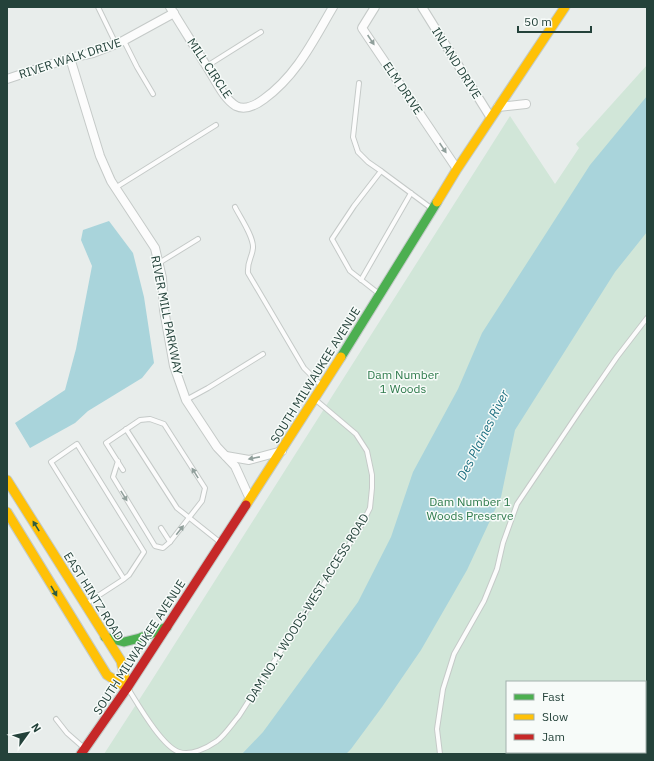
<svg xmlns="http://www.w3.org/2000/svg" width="654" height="761" font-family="'IBM Plex Sans',sans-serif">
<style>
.green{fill:#d1e6d8;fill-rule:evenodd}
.water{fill:#a9d4db}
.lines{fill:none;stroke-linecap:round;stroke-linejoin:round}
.lane-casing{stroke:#c5cac8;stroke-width:6}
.street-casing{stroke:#c5cac8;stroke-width:10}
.fast-casing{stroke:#c3cbc8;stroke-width:11}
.slow-casing{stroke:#c3cbc8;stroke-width:11}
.jam-casing{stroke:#c3cbc8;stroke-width:11}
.lane{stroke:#fcfcfc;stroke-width:4}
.street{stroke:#fcfcfc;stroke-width:8}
.fast{stroke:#4caf50;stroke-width:9}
.slow{stroke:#ffc107;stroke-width:9}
.jam{stroke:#c62828;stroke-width:9}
.oneway{fill:#909f9b}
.oneway2{fill:#2e5d40}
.labels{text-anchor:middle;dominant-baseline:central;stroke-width:3;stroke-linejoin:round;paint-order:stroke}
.street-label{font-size:12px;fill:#24423a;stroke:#f7fbf9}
.park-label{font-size:12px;fill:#2d7a4b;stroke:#f7fbf9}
.water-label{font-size:13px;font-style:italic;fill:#1c6f80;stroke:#f7fbf9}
</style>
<rect width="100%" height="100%" fill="#e8edeb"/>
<path class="green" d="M647,65V754H104L150,683L510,116L555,184L579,148L576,144ZM507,682H645V752H507Z"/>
<g class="water">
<polygon points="647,96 647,232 615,272 515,430 501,497 467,570 421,650 382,707 351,749 346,754 242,754 263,732 358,602 391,537 413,472 458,389 482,333 590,165"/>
<polygon points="109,221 133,253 144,297 154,363 142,378 88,411 75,423 30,448 15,423 65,390 76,349 92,266 81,240 83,230"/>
</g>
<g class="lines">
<defs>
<g id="lane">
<polyline points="98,7 116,44"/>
<polyline points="124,41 137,67 153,94"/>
<polyline points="207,66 261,32"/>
<polyline points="359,83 353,137 358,152 368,162 381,171"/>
<polyline points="115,188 216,125"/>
<path d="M235,207C240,217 254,237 253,248C252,258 247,261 248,273L304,368L321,385"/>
<polyline points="159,263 198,239"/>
<polyline points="361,280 411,193"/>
<polyline points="378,293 350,271 332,239 354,206 381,171 431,208"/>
<polyline points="186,400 208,388 263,354"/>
<polyline points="126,429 177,508 221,543"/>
<polyline points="118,461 113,477 155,546 163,548 170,542 202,501 205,488 164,424 150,419 140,420 106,443 123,470"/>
<polyline points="161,528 170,542"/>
<polyline points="87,603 124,579 129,575 144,552 77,444 51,462 124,579"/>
<path d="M129,690C139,706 162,746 179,752C191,756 207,748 217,741C225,735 232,724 239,716L361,526L370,508L372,488V475L367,451L356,434L317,401"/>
<polyline points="56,719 67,733 83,747"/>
<polyline points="440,754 437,729 443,689 454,654 484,601 497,569 503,543 517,504 581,409 617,357 647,318"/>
</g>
<g id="street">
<path d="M170,7C182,27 195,47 207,67C215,79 223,98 236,106C246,111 256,105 264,99C297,75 313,41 333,7"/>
<polyline points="375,7 362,28 457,169"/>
<polyline points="422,7 491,118"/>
<polyline points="70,58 100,156 111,181 155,248 162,278 164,310 174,366 186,400 217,447 235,466 250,499"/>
<polyline points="7,79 70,58 93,53 121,42 174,13"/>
<polyline points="498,107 526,104"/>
<polyline points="226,456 249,460 282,451"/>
</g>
<g id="fast">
<polyline points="341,357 437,202"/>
<polyline points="105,637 124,642 140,638 167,627"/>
</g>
<g id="slow">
<polyline points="437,202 457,169 565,7"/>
<polyline points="7,480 121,661 127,688"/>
<polyline points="246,505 341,357"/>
<polyline points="7,512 107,675 127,688"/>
</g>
<polyline id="jam" points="81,754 127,688 246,505"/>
</defs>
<use href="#lane" class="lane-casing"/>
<use href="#street" class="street-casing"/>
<use href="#fast" class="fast-casing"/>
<use href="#slow" class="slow-casing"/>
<use href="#jam" class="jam-casing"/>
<use href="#lane" class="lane"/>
<use href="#street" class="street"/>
<use href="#fast" class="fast"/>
<use href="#slow" class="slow"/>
<use href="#jam" class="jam"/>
</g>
<defs><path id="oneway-solid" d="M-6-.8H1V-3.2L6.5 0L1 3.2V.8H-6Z"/></defs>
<g class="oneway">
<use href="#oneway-solid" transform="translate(371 40) rotate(56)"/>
<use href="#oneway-solid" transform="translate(443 148) rotate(56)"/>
<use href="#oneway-solid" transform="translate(254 458) rotate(169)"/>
<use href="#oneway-solid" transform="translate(195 473) rotate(-122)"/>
<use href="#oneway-solid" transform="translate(124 496) rotate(58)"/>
<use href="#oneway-solid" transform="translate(180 530) rotate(-52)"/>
</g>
<g class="oneway2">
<use href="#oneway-solid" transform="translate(36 526) rotate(-122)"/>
<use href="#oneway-solid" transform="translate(54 591) rotate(60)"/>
</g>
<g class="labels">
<g class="street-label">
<text transform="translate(70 58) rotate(-18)">RIVER WALK DRIVE</text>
<text transform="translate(457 63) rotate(58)">INLAND DRIVE</text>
<text transform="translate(210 68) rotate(56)">MILL CIRCLE</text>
<text transform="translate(403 88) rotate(56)">ELM DRIVE</text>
<text transform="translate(167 315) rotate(79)">RIVER MILL PARKWAY</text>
<text transform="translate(315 375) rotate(-58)">SOUTH MILWAUKEE AVENUE</text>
<text transform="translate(94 596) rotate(58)">EAST HINTZ ROAD</text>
<text transform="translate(307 608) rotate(-58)">DAM NO. 1 WOODS-WEST ACCESS ROAD</text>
<text transform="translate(139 647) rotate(-57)">SOUTH MILWAUKEE AVENUE</text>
</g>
<g class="park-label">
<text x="403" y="374">Dam Number<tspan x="403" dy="14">1 Woods</tspan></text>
<text x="470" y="501">Dam Number 1<tspan x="470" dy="14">Woods Preserve</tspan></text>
</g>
<g class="water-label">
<text transform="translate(483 435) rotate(-63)">Des Plaines River</text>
</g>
</g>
<rect width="654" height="761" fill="none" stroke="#24423a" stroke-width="16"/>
<rect x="506" y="681" width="140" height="72" fill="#f7fbf9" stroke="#a3b1ad"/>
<rect x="514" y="694" width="20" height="6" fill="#4caf50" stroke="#a3b1ad"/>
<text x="542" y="701" font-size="12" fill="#24423a">Fast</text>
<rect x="514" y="714" width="20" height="6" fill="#ffc107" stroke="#a3b1ad"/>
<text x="542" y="721" font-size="12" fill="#24423a">Slow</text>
<rect x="514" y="734" width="20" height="6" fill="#c62828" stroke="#a3b1ad"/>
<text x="542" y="741" font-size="12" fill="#24423a">Jam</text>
<g transform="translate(28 733) rotate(57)" stroke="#f7fbf9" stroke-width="3" paint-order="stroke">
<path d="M0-3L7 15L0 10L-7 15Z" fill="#24423a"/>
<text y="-6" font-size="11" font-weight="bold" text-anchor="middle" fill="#24423a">N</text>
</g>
<path d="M518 26v6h73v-6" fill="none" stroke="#24423a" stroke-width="2"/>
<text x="524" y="26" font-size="12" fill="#24423a" stroke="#f7fbf9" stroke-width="3" paint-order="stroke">50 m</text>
</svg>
